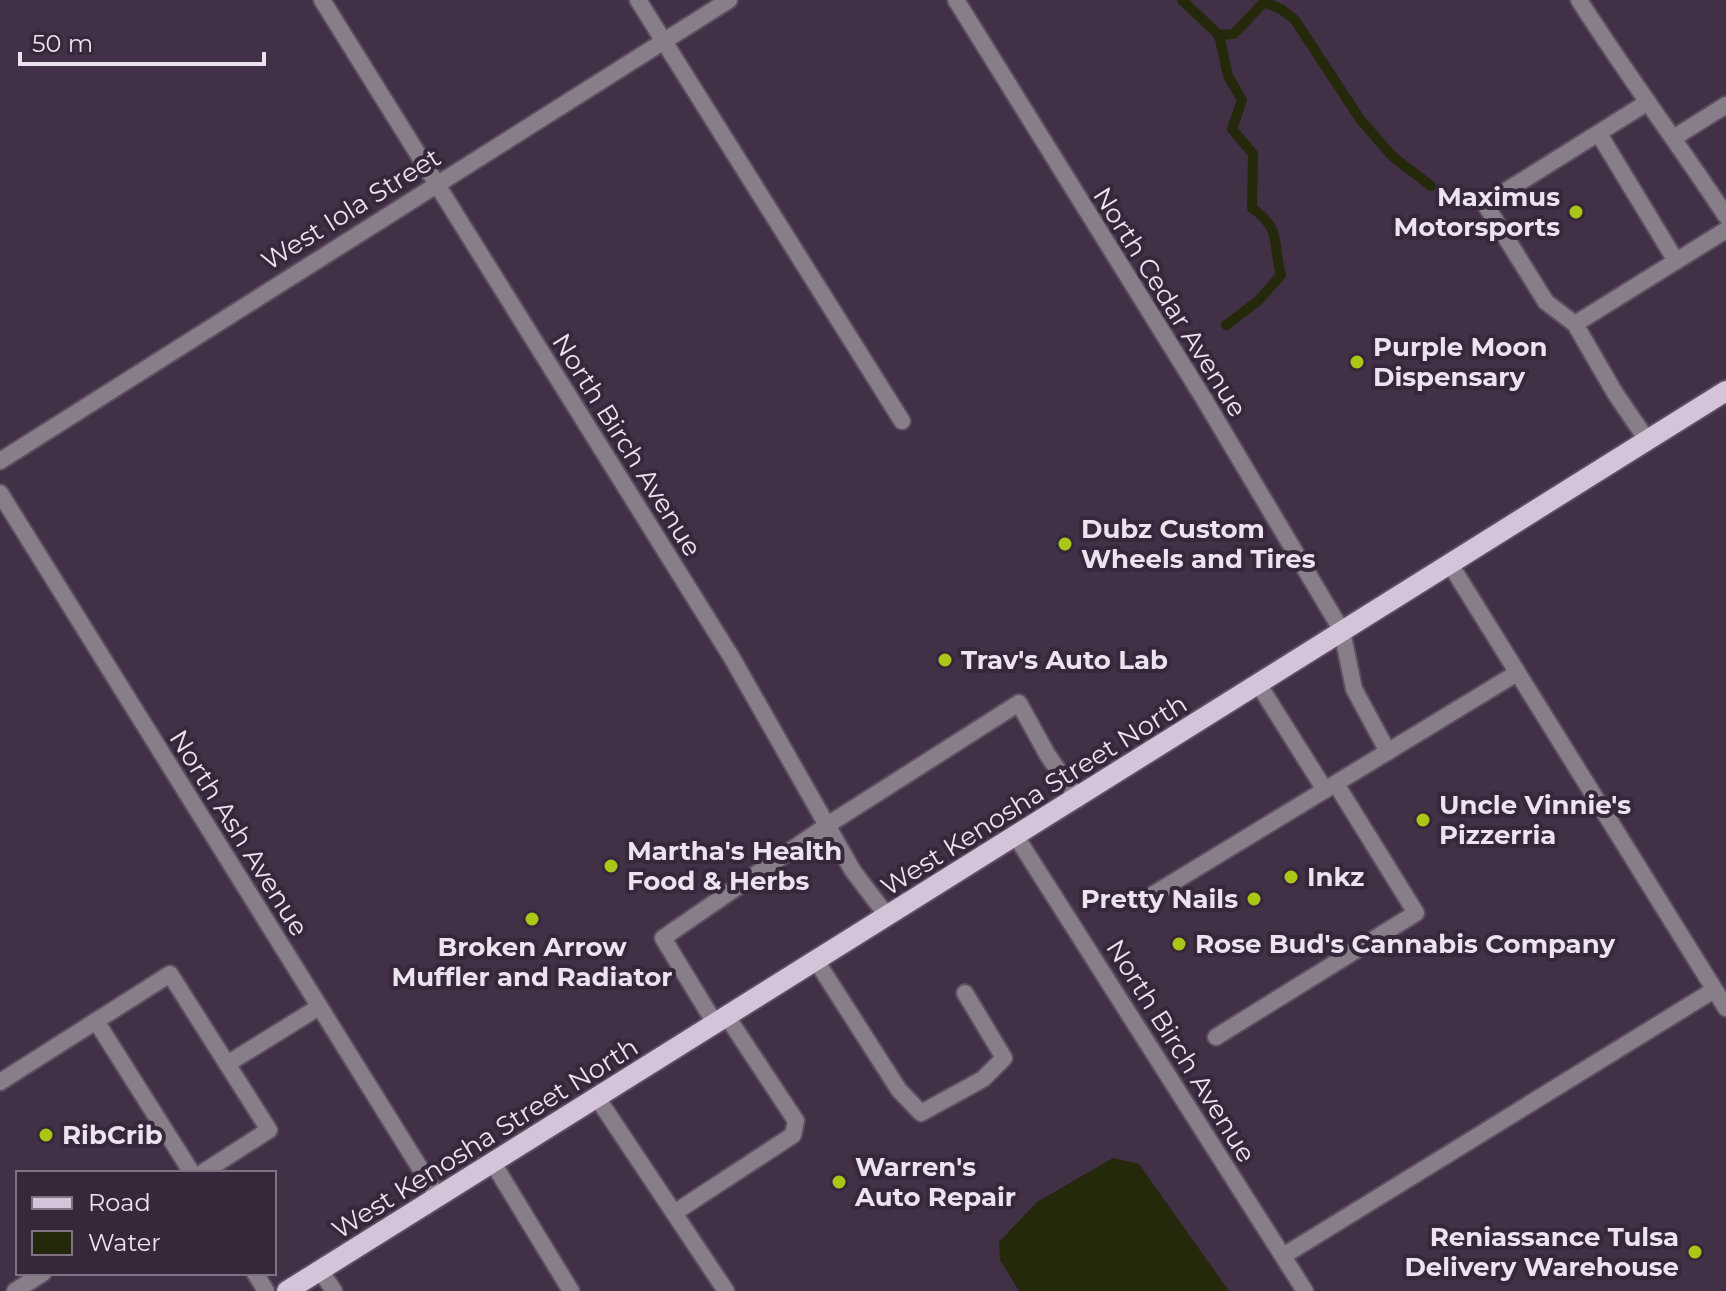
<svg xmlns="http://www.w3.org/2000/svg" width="1726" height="1291" font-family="Montserrat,sans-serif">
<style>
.water{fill:#23290a}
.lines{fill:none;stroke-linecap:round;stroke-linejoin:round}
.stream{stroke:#23290a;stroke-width:10}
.lane-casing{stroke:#5d4d61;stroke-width:20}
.street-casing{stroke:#5d4d61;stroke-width:20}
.primary-casing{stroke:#5d4d61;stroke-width:24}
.lane{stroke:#877e89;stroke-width:16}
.street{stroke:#877e89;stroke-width:16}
.primary{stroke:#d5c3d9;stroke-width:20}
.poi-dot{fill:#aac717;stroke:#37273b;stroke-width:3}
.labels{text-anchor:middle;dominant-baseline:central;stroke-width:8;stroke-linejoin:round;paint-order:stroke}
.poi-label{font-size:26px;font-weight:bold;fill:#ede2ef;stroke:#37273b;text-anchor:start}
.street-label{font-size:26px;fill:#ede2ef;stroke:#37273b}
</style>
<rect width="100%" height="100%" fill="#423146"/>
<polygon class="water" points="1113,1158 1139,1164 1229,1291 1019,1291 1000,1260 999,1242 1037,1202"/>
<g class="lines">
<g class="stream">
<polyline points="1182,0 1219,35 1234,34 1264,2 1281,9 1295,20 1360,119 1392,156 1431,186"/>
<path d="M1219,35L1228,76L1242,100L1232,129L1253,154L1252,208C1283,230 1272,244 1281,275L1258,301L1226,325"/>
</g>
<defs>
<g id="lane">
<polyline points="638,0 902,421"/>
<polyline points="1599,134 1676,261"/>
<polyline points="1675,137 1726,105"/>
<polyline points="1575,324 1726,230"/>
<polyline points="1647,440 1615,393 1575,324 1546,302 1485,204 1648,102"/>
<polyline points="1342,631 1354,689 1388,752"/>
<polyline points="1259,685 1325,790"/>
<polyline points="1144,900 1517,673"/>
<polyline points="817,962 899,1090 921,1113 983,1079 1004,1058 965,993"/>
<polyline points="96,1021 170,974 269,1130 202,1173"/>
<polyline points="716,1025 663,938 829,824 1019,703 1047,754 1078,799"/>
<polyline points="1216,1037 1416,913 1336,784"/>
<polyline points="227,1064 319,1007"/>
<polyline points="0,1082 96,1021 192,1173"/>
<polyline points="598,1099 726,1291"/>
<polyline points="493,1163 571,1291"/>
<polyline points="674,1213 793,1135 796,1121 728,1018"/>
<polyline points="1283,1256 1714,990"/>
<polyline points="320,1270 334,1291"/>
<polyline points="255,1273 266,1291"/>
<polyline points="15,1291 43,1273"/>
</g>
<g id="street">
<polyline points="322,0 732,658 853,871 888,917"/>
<polyline points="956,0 1204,399 1342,631"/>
<path d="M1579,0C1626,74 1678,143 1726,216"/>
<polyline points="0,461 729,0"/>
<polyline points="0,493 438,1197"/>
<polyline points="1450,564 1726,1008"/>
<polyline points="1017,838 1305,1291"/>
</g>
<polyline id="primary" points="287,1291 1726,391"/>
</defs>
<use href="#lane" class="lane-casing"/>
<use href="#street" class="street-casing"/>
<use href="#primary" class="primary-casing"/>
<use href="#lane" class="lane"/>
<use href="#street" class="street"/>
<use href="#primary" class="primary"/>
</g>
<g class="poi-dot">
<circle cx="1576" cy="212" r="8"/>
<circle cx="1357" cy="362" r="8"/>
<circle cx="1065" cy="544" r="8"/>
<circle cx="945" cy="660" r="8"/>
<circle cx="1423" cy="820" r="8"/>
<circle cx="611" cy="866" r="8"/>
<circle cx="1291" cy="877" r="8"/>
<circle cx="1254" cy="899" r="8"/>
<circle cx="532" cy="919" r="8"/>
<circle cx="1179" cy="944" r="8"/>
<circle cx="46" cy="1135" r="8"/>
<circle cx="839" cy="1182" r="8"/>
<circle cx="1695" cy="1252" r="8"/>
</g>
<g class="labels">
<g class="poi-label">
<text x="1560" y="197" text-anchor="end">Maximus<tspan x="1560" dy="30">Motorsports</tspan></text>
<text x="1373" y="347">Purple Moon<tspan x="1373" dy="30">Dispensary</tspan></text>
<text x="1081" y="529">Dubz Custom<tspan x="1081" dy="30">Wheels and Tires</tspan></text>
<text x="961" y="660">Trav's Auto Lab</text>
<text x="1439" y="805">Uncle Vinnie's<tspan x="1439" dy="30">Pizzerria</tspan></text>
<text x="627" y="851">Martha's Health<tspan x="627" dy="30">Food &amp; Herbs</tspan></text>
<text x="1307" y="877">Inkz</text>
<text x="1238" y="899" text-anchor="end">Pretty Nails</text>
<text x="1195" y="944">Rose Bud's Cannabis Company</text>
<text x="532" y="947" text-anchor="middle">Broken Arrow<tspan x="532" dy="30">Muffler and Radiator</tspan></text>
<text x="62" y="1135">RibCrib</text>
<text x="855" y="1167">Warren's<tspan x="855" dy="30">Auto Repair</tspan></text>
<text x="1679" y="1237" text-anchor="end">Reniassance Tulsa<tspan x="1679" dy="30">Delivery Warehouse</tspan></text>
</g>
<g class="street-label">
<text transform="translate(351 209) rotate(-32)">West Iola Street</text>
<text transform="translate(1170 302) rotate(58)">North Cedar Avenue</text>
<text transform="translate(627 445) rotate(58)">North Birch Avenue</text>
<text transform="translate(1034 795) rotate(-32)">West Kenosha Street North</text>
<text transform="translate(239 833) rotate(58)">North Ash Avenue</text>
<text transform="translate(1181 1051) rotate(58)">North Birch Avenue</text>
<text transform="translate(485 1138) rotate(-32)">West Kenosha Street North</text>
</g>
</g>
<rect x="16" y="1171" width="260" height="104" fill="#37273b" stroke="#807283" stroke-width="2"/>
<rect x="32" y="1197" width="40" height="12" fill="#d5c3d9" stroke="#807283" stroke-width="2"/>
<text x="88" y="1211" font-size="24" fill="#ede2ef">Road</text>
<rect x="32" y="1231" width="40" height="24" fill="#23290a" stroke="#807283" stroke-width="2"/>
<text x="88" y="1251" font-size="24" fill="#ede2ef">Water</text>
<path d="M20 52v12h244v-12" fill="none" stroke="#ede2ef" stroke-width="4"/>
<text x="32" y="52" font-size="24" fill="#ede2ef" stroke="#37273b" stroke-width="6" paint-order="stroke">50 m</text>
</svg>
